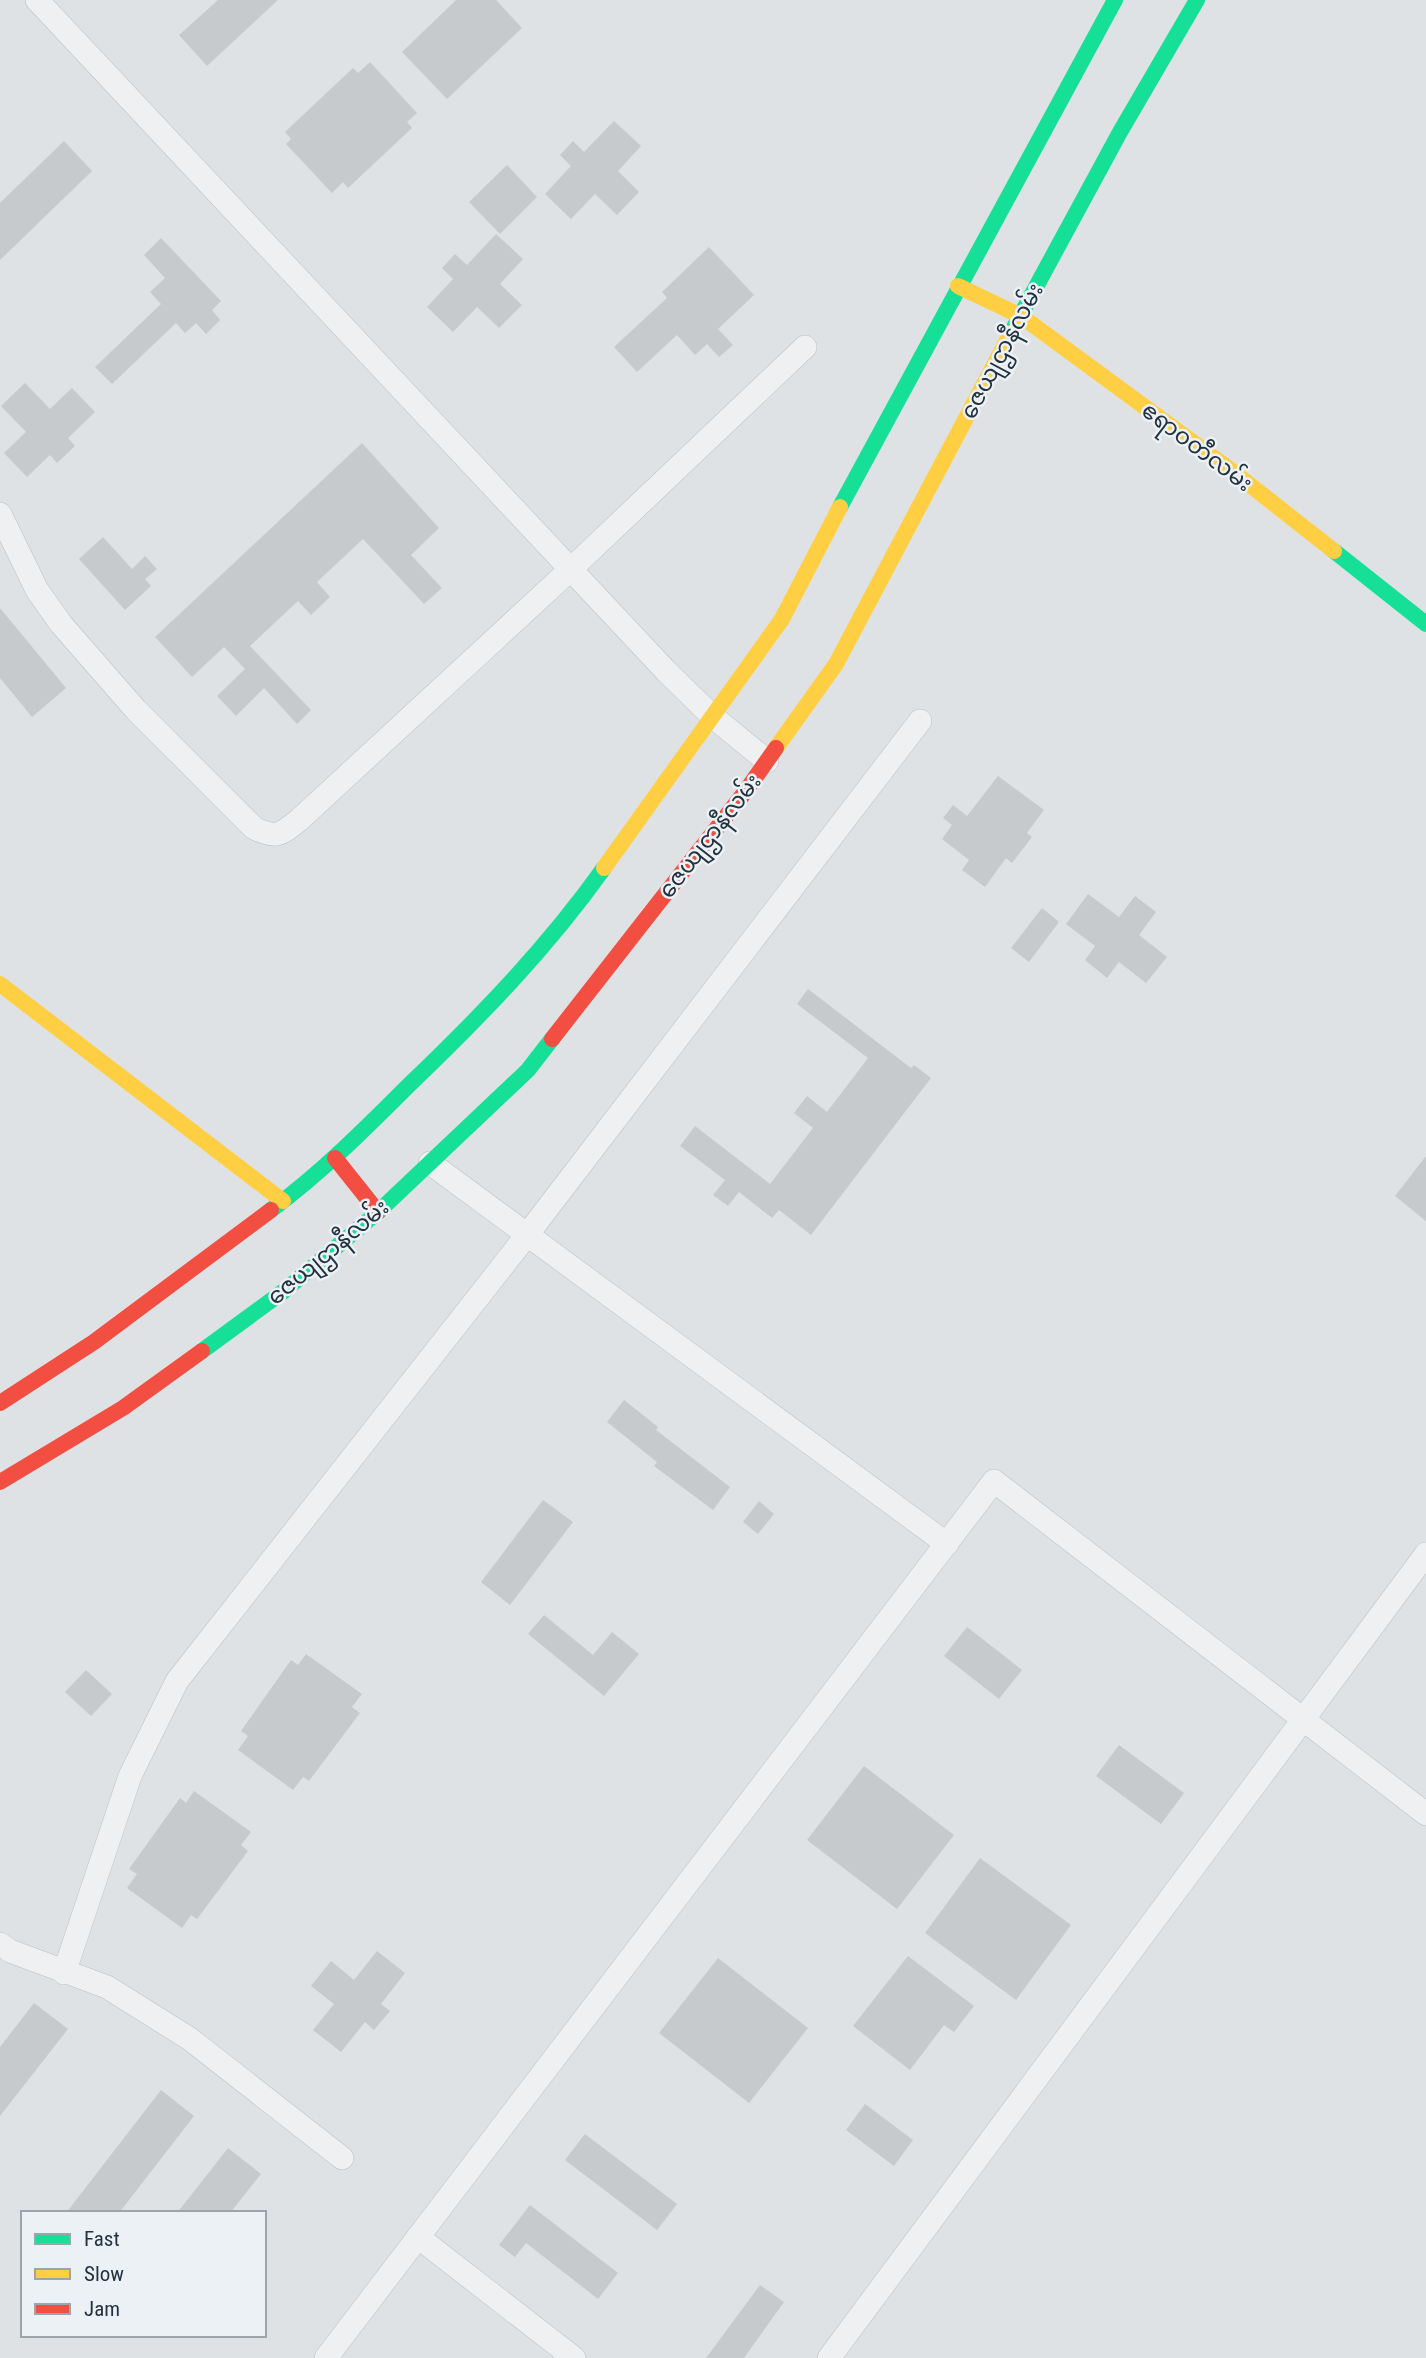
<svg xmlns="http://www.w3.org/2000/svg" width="1426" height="2358" font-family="'Roboto Condensed','Noto Sans Myanmar',sans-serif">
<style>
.building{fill:#c7cacd}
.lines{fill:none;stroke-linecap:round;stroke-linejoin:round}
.street-casing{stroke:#bdc0c2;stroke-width:24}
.street{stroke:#eef0f1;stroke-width:23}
.fast{stroke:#16e098;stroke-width:16}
.slow{stroke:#ffcf43;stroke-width:16}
.jam{stroke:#f24e42;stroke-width:16}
.labels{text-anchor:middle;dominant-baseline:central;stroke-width:5;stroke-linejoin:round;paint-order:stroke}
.street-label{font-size:23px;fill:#24323f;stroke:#ebf1f5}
</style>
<rect width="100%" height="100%" fill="#dfe2e4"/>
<g class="building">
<polygon points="218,0 278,0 207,66 179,35"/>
<polygon points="456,0 496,0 522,28 447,99 402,52"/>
<polygon points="370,62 417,113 407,122 412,128 348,188 343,182 332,193 286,144 291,139 285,132 353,68 358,73"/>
<polygon points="614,121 641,146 618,171 639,192 617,215 595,194 571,219 545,194 571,166 560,155 573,141 584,152"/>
<polygon points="64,141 92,171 0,260 0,203"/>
<polygon points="507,165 537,197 500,234 469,202"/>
<polygon points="496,234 523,259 500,284 522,305 499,328 477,307 453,332 427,307 453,279 442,268 455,254 467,265"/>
<polygon points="161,238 221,301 212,310 220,320 206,334 196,323 185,333 176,323 112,384 95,367 161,304 150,292 165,278 144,255"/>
<polygon points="709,247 754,295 718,329 733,345 719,357 707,344 695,355 677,335 637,372 614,347 667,298 662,292"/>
<polygon points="25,383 50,409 72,388 95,412 68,438 75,446 57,463 50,455 27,477 4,453 26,432 1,406"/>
<polygon points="362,443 439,528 411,555 442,588 424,604 363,539 317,582 330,597 311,615 298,601 250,646 311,710 297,724 264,688 236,716 217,696 245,669 224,647 192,677 155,637"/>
<polygon points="103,537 132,569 145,556 157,569 145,579 151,586 125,610 79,559"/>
<polygon points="0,608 66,688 32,717 0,678"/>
<polygon points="998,776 1044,810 1027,833 1032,837 1012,863 1006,858 985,887 962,870 969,860 942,839 952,825 943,818 953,805 967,816"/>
<polygon points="1088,894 1119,917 1135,896 1156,912 1139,935 1167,957 1146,983 1119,962 1107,978 1085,960 1095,946 1066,924"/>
<polygon points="1042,908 1059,922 1029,962 1011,948"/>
<polygon points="808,989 911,1068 914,1065 931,1078 811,1235 779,1210 772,1218 739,1192 728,1206 713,1195 725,1180 680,1146 695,1126 770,1184 813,1128 794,1113 807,1096 827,1112 868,1058 797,1004"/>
<polygon points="1426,1156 1426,1221 1395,1196"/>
<polygon points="624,1400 658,1427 656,1430 730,1487 713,1510 654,1466 657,1462 607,1422"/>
<polygon points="543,1500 573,1522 510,1605 481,1582"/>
<polygon points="759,1501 774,1514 758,1534 743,1522"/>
<polygon points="544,1615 593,1655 612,1632 639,1654 604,1696 528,1634"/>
<polygon points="967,1627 1022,1670 999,1699 944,1656"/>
<polygon points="306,1654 362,1694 352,1707 360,1713 309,1781 303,1777 293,1790 238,1750 248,1736 241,1731 291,1660 298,1665"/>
<polygon points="86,1670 112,1694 91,1716 65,1692"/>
<polygon points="1119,1745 1184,1793 1161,1824 1096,1776"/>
<polygon points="864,1766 954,1835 897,1909 807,1840"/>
<polygon points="194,1791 251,1832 241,1845 248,1851 197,1919 191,1915 182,1928 127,1888 137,1874 129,1869 180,1798 186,1803"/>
<polygon points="980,1858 1071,1925 1016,2000 925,1933"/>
<polygon points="377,1951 405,1973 381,2004 390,2011 374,2030 365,2022 341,2052 313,2030 334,2004 311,1986 331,1961 354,1980"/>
<polygon points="908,1956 974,2006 954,2032 944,2025 910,2070 853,2026"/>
<polygon points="718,1958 808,2028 749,2103 659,2033"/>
<polygon points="34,2003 68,2029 0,2116 0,2047"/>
<polygon points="161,2090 194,2116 119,2213 66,2213"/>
<polygon points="865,2104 913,2140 894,2166 846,2130"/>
<polygon points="585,2134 677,2204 657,2230 565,2160"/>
<polygon points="228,2148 261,2174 230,2213 177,2213"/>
<polygon points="530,2205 618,2273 598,2299 526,2243 515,2257 499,2245"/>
<polygon points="760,2285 784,2302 744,2358 706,2358"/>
</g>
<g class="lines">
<defs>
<g id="street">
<polyline points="37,0 666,671 712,716 767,761"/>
<path d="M0,514L37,590L61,624L136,710L254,828C277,839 280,835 299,820L571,569L805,347"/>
<polyline points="430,1163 947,1544"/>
<polyline points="0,1944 10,1951 107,1987 190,2039 342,2158"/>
<polyline points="64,1973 130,1776 177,1681 527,1235 920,721"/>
<polyline points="418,2237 574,2358"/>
<polyline points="326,2358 994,1481 1426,1814"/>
<polyline points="829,2358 1426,1554"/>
</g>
</defs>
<use href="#street" class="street-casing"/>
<use href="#street" class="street"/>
<g class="fast">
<polyline points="1011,333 1120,132 1197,0"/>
<polyline points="840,507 1115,0"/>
<polyline points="1334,551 1426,624"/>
<path d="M271,1210C321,1173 365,1129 409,1085C480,1017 547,948 604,868"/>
<polyline points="202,1351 284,1291 378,1212 528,1070 552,1039"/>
</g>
<g class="slow">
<polyline points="958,286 1021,316 1236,474 1334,551"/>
<polyline points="776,748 836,664 1011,333"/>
<polyline points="604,868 782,619 840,507"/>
<polyline points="0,984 283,1201"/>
</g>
<g class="jam">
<polyline points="552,1039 745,792 776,748"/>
<polyline points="335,1158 378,1212"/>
<polyline points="0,1403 94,1342 271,1210"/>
<polyline points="0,1482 123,1408 202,1351"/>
</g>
</g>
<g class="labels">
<g class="street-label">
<text transform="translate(1002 351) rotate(-62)">ဇေယျဌာနီလမ်း</text>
<text transform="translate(1197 447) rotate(37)">ဧရာဝတီလမ်း</text>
<text transform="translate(710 836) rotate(-52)">ဇေယျဌာနီလမ်း</text>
<text transform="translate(328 1252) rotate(-40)">ဇေယျဌာနီလမ်း</text>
</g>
</g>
<rect x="21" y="2211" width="245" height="126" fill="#ebf1f5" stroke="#9ba5ac" stroke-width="2"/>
<rect x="35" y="2234" width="35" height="10" fill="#16e098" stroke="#9ba5ac" stroke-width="2"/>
<text x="84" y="2246" font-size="21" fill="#24323f">Fast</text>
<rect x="35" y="2269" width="35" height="10" fill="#ffcf43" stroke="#9ba5ac" stroke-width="2"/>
<text x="84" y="2281" font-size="21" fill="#24323f">Slow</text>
<rect x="35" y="2304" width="35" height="10" fill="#f24e42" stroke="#9ba5ac" stroke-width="2"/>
<text x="84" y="2316" font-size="21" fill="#24323f">Jam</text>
</svg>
